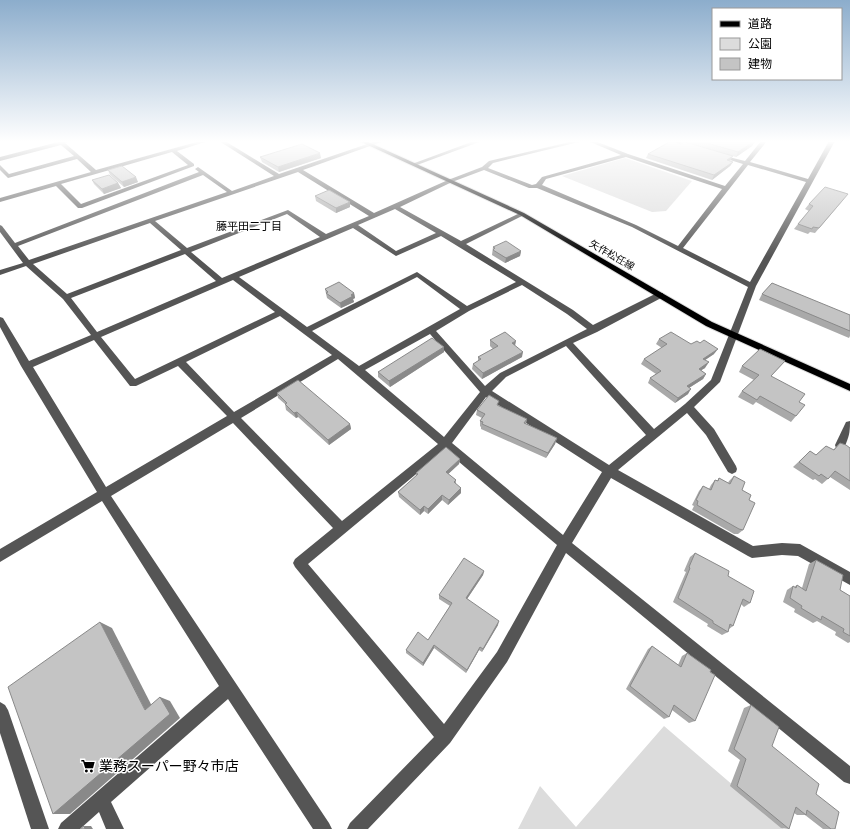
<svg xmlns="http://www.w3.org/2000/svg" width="850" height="829" font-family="'PT Sans','Noto Sans JP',sans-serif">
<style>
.green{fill:#dcdcdc}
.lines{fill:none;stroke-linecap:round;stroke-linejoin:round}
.major-casing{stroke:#dbdbdb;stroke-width:2}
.minor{fill:#555;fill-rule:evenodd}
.major{fill:#000;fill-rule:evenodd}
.wall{fill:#a9a9a9}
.shaded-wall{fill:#898989}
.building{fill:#c4c4c4;stroke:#898989}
.labels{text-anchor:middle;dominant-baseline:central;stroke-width:3;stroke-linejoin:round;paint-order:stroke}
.far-street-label{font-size:10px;fill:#000;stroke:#fff}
.far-neighbourhood-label{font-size:11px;fill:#000;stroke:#fff}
.near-poi-label{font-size:14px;fill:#000;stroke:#fff;text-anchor:start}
</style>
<rect width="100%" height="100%" fill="#fff"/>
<g class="green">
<polygon points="625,158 692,181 666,211 652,212 562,176"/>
<polygon points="664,726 784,829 518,829 540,786 576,827"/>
</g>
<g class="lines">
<defs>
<polygon id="major" points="359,141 366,141 524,213 712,322 850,384 850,391 706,326 520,215"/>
</defs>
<use href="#major" class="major-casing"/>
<g class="minor">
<path d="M62,141H71L65,143L96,170L200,141H208L177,151L194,164V166L82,208H78L56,186L0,202V198L91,172L77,159L8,178L0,170V165L9,174L74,156L61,145L0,161V157ZM172,152L188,165L81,204L61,184Z"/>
<path d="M219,141H225L279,174L376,141H384L303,170L374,213L448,180L482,167L489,161L574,141H583L493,163L488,168L532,185L536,184L542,177L621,155L588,141H595L628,154L725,186L743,164L717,156V154L745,161L761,141H767L750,162L808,179L829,141H835L756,286L720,382L694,407L714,429L736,466L737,469L736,472L732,474L728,472L706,435L687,413L618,470L753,546L782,543L800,544L850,572V585L798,556L782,555L752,558L748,556L611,478L572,543L850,766V784L844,782L566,553L507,662L450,743L368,829H347L350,823L434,737L295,567L293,563L295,559L333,528L233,423L111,496L329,823L332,829H313L228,699L111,802L124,829H106L99,812L80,829H58L61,823L219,686L102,501L0,562V549L97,492L21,366L0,327V317L3,318L29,361L91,335L63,299L26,266L0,275V270L23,263L0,232V225L2,226L15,243L199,172L195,169L198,167L232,191L274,176ZM626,157L722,189L678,246L636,225L542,185L546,179ZM748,165L806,182L750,282L683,248ZM484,170L529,188H537L632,227L748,287L711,380L685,404L654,429L573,343L597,332L663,297V293H657L593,325L573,310L466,244L524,215V213H520L461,241L400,207L452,182ZM298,172L369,216L326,234L288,210L187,248L155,221ZM203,175L227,192L29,260L18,246ZM395,209L436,233L396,251L358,225ZM287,214L320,237L222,278L191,252ZM150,223L181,250L67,294L33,264ZM353,228L396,256L441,236L516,282L467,306L417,272L307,327L239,277ZM185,254L216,281L97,332L71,298ZM417,277L460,309L359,366L312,331ZM233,280L275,312L135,379L101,337ZM522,285L567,314L587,329L500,373L485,386L436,331L469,311ZM280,316L332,355L234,412L186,362ZM430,334L480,392L444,437L365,370ZM94,340L130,386H136L178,366L227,416L106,487L33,367ZM566,346L646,435L609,465L492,391L506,377ZM338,359L438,444L342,521L241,418ZM486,397L602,472L563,535L452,443ZM445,450L557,545L497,652L444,724L308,564Z"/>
<polygon points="474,141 482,141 417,165 412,164"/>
<polygon points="670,141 678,141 697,147 694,149"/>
<path d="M850,421C850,433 849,437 844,448L840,449L836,448L835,445L846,422Z"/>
<polygon points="0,702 5,705 8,710 49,829 31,829 0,733"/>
</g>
<use href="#major" class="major"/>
</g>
<g class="wall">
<polygon points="690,141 755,141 752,146 736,157 689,143"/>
<polygon points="648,154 730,161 733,162 730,166 712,180 646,158"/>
<polygon points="260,157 321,158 279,172 262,162"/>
<polygon points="108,170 138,182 124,187 110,175"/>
<polygon points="92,180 118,183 121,188 104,194 94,184"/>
<polygon points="315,196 350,207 336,213 316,201"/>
<polygon points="844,199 815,233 810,232 808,234 794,229 798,224 809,211 805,209 809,204"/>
<polygon points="493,247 521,251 520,256 505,263 492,255"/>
<polygon points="325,289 354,293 355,298 353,299 354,302 341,308 327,298"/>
<polygon points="762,294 850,315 850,336 849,338 759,300"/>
<polygon points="659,339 691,344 714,354 705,360 705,368 701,370 706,374 703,379 689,388 688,394 675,403 648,383 650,378 656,374 641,364 644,359 662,348 656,344"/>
<polygon points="490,340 515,346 522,357 482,379 472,369 473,364 478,361 478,357 493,349 490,346"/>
<polygon points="444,347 444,352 390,387 378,377 378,372"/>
<polygon points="785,361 771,376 799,402 796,416 791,422 756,402 753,405 738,397 742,391 754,380 739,372 742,366"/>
<polygon points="277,393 350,424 351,429 329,445 298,417 296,418 286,410 285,404 278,398"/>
<polygon points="499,406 527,419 526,424 557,438 555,444 546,458 481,429 481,427 480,426 480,421 482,418 476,415 477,410"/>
<polygon points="840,443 850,448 850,490 830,477 822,484 815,479 813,480 793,467 810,451 816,455 826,446 833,450"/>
<polygon points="460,459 459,464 448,474 456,480 456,484 461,493 448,505 442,500 428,514 424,511 420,515 399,497 398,492 416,476 416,473"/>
<polygon points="734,476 742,490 749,500 743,530 738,534 734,534 692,510 694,506 692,505 699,491 703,486 709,489 711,485 715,480 717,481 719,478 728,483 729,481"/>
<polygon points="695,553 728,576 750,603 744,607 741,604 733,626 729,629 728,632 722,635 707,626 708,624 673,602 686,572 684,571 690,557"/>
<polygon points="816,560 840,590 850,596 850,642 848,643 835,635 836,632 817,621 813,623 794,612 795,609 783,602 787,590 793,586 794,587 797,585 802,588 809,564"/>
<polygon points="484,571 483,575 467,599 498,625 482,652 479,650 466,673 434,648 423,666 406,653 406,650 428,640 450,606 439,599 439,595"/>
<polygon points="652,646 678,665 682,656 687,653 695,721 689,723 672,710 669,717 664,719 626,689 648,649"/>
<polygon points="751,705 772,746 816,794 835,829 823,829 805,815 797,815 794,813 789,829 781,828 730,786 740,760 728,751 744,708"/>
</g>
<g class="shaded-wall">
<polygon points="755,141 752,146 736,157 738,152"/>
<polygon points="320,153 321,158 279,172 278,167"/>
<polygon points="733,156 730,161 727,160"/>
<polygon points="733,162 730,166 712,180 714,175"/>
<polygon points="136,177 138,182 124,187 122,182"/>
<polygon points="118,183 121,188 104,194 102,189"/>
<polygon points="350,202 350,207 336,213 336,208"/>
<polygon points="521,251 520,256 505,263 506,258"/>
<polygon points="354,293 355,298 353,299 354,302 341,308 340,303"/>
<polygon points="516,341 515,346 512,343"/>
<polygon points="444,347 444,352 390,387 389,381"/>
<polygon points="718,349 714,354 699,364 703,359"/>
<polygon points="523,352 522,357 482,379 483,373"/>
<polygon points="709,362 705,368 695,374 699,369"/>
<polygon points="706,374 703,379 684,391 687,386"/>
<polygon points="691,389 688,394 675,403 678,398"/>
<polygon points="297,412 298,417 296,418 294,413"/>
<polygon points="350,424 351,429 329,445 328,440"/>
<polygon points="557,438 555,444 546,458 548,453"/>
<polygon points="460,459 459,464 445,477 446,472"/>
<polygon points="461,488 461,493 448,505 449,500"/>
<polygon points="442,495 442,500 428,514 428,509"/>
<polygon points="424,506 424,511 420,515 420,510"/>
<polygon points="484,571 483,575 465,602 466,598"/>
<polygon points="499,621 498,625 482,652 483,649"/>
<polygon points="100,622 112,628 156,714 145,710"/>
<polygon points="434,645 434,648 423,666 423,663"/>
<polygon points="480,647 479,650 466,673 467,670"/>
<polygon points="160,697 170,701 180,718 70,814 53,814"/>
<polygon points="84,826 91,826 93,829 85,829"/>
</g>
<g class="building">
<polygon points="671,141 680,144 685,142 733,156 727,160 733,162 714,175 648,154"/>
<polygon points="700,141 755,141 738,152"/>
<polygon points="302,144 320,153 278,167 260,157"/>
<polygon points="122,166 136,177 122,182 108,170"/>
<polygon points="109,175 118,183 102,189 92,180"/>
<polygon points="825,187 848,194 819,228 813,227 812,229 798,224 813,206 809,204"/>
<polygon points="329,190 350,202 336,208 315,196"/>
<polygon points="506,241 521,251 506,258 493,250 495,248 493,247"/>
<polygon points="339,282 354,293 351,295 353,296 340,303 326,293 328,292 325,289"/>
<polygon points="772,283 850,315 850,331 762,294"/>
<polygon points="505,332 516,341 512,343 523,352 483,373 473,364 481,359 478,357 498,346 490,340"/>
<polygon points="671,332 691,344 697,341 700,343 704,340 718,349 703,359 709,362 699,369 706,374 687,386 691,389 678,398 650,378 661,371 644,359 667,344 659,339"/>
<polygon points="432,338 444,347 389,381 378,372"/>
<polygon points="760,349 785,361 771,376 805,394 799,402 805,405 796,416 760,396 757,400 742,391 759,375 742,366"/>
<polygon points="298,380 350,424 328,440 297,412 294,413 285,404 287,403 277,393"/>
<polygon points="489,395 499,401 497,405 527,419 524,423 557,438 548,453 482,424 483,422 480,421 485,414 477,410"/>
<polygon points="840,443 846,445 850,448 850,481 835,471 828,479 821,474 819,476 799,462 810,451 816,455 826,446 834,450"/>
<polygon points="446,447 460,459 446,472 456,480 454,482 461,488 449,500 442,495 428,509 424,506 420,510 398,492 418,474 416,473"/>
<polygon points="734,476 745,482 742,490 751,495 749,500 755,503 743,530 739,529 697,505 698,501 696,500 703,486 711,490 715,480 718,481 719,478 730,484"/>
<polygon points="695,553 729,571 728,576 754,591 750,603 743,599 733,626 730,624 728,632 713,623 713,621 678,598 690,568 689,567"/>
<polygon points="464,558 484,571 466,598 499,621 483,649 480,647 467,670 434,645 423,663 406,650 418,632 428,640 452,603 439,595"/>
<polygon points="816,560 843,575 840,590 850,596 850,636 843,632 844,629 822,616 821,620 801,608 802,606 790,598 793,586 796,588 797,585 806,591"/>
<polygon points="100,622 145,710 160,697 170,714 53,814 8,687"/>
<polygon points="652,646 681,667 687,653 711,670 710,672 715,675 695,721 674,705 669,717 630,686"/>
<polygon points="751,705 779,727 772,746 819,784 816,794 839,812 835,829 831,829 807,810 806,815 796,807 789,829 737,786 746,759 734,749"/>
<polygon points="84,826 85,829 80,829"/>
</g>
<linearGradient id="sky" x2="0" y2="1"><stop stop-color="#8cadcc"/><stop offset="0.55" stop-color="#fff"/><stop offset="1" stop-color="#fff" stop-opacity="0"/></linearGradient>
<rect width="850" height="257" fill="url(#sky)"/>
<defs>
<symbol id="supermarket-bare" viewBox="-9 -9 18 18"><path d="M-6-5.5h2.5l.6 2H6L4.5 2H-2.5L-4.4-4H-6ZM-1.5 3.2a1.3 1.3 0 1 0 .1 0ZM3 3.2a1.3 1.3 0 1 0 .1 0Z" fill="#000" stroke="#fff" stroke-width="2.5" paint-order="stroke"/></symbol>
</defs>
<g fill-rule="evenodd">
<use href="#supermarket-bare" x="78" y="756" width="20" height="20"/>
</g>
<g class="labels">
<g class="far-street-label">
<text transform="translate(612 255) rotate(30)">矢作松任線</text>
</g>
<g class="far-neighbourhood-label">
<text x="249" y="226">藤平田二丁目</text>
</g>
<g class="near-poi-label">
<text x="99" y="766">業務スーパー野々市店</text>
</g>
</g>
<rect x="712" y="8" width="130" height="72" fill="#ffffff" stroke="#999999"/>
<rect x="720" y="21" width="20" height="6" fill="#000000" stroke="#999999"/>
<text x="748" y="28" font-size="12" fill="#000000">道路</text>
<rect x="720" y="38" width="20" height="12" fill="#dcdcdc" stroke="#999999"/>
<text x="748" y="48" font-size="12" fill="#000000">公園</text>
<rect x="720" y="58" width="20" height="12" fill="#c4c4c4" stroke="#999999"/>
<text x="748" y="68" font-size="12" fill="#000000">建物</text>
</svg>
